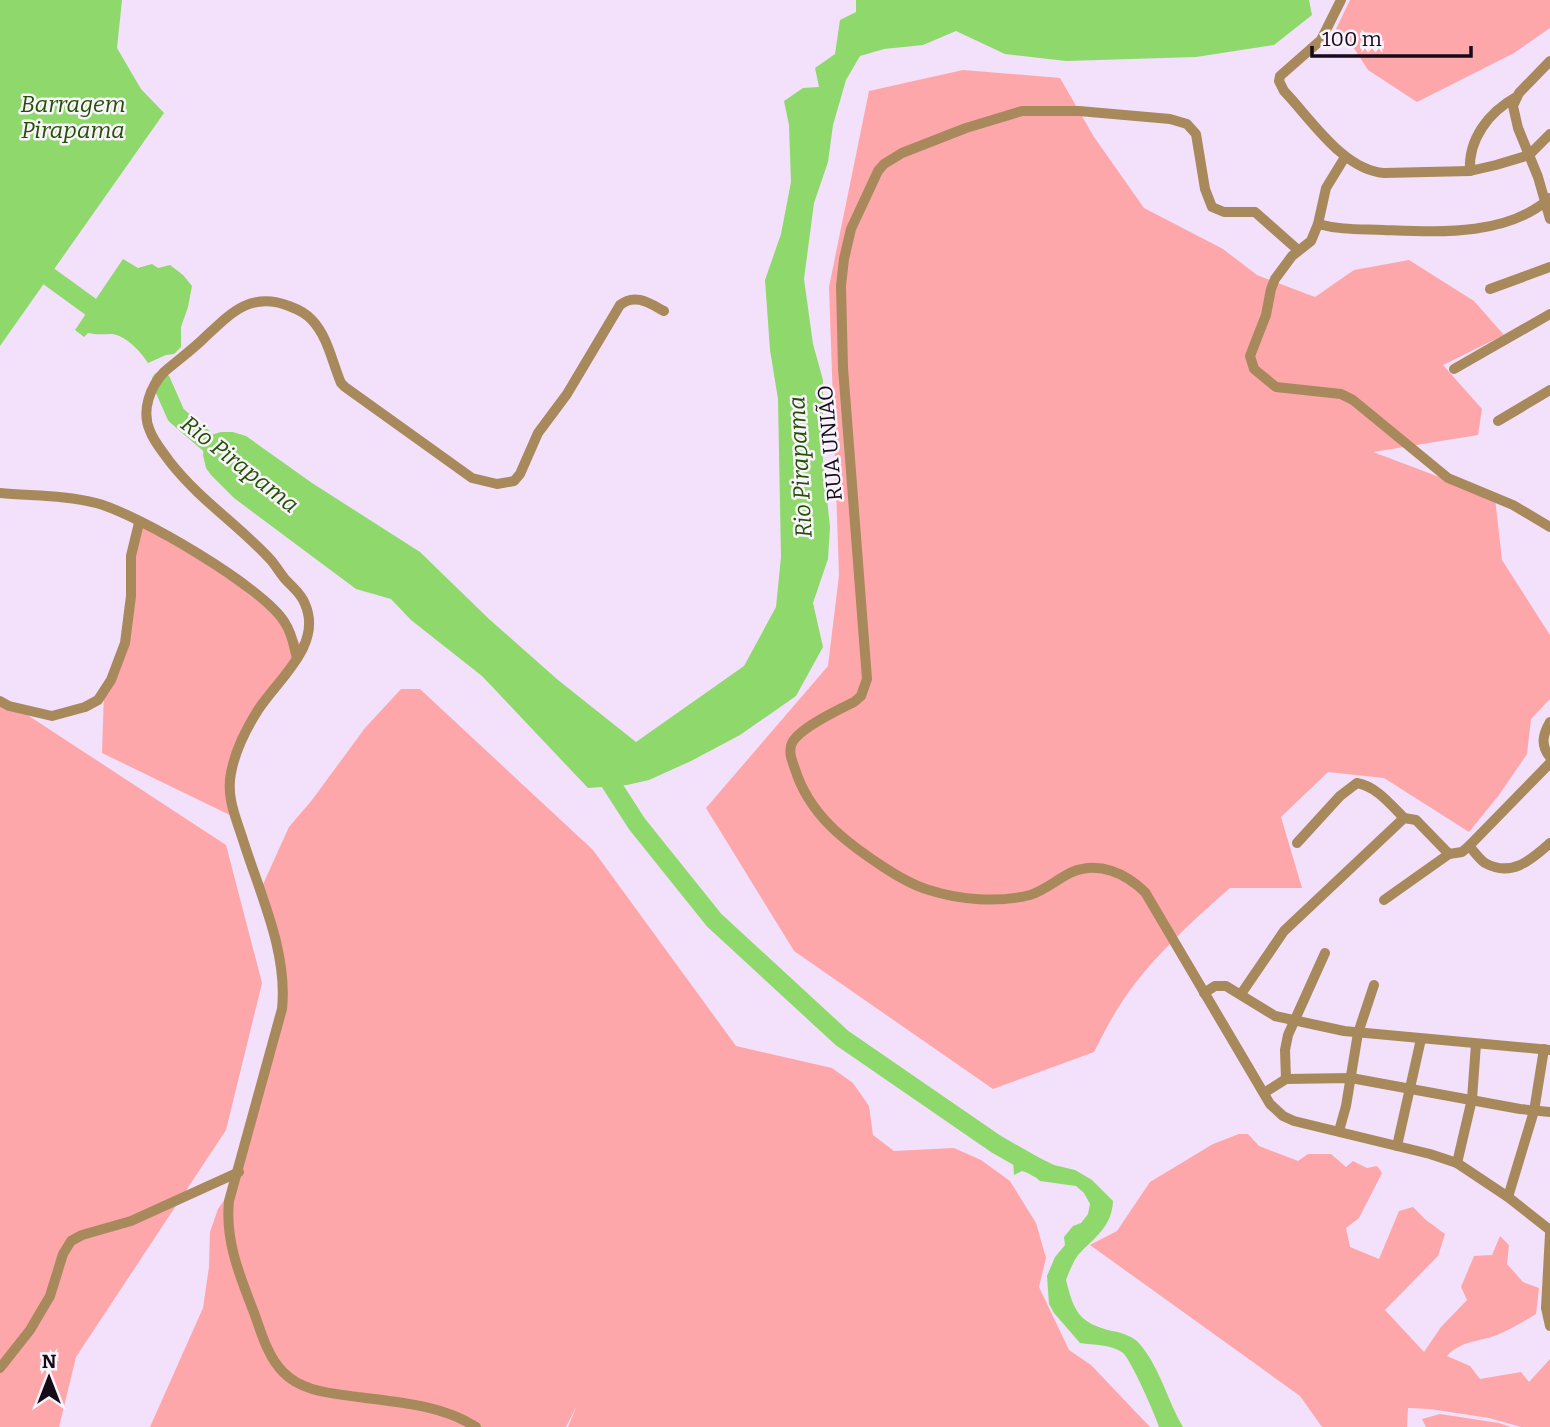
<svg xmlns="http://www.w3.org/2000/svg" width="1550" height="1427" font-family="Bitter,serif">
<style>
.green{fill:#fda7ab}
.water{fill:#8fd86c}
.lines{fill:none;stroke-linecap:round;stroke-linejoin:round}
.river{stroke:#8fd86c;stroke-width:19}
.street{stroke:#a8895c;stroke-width:10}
.labels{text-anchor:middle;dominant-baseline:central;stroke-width:5;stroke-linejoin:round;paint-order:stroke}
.street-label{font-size:21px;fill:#150b19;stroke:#f9f3fb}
.water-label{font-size:23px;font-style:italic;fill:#235102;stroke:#f9f3fb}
</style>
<rect width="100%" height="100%" fill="#f3e0fa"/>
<g class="green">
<polygon points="1350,0 1550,0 1550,28 1514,53 1417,102 1368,70 1350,42 1336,29"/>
<path d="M963,70L1060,78L1094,137L1144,208L1223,249L1257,275L1315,297L1354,270L1409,260L1474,301L1504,335L1443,365L1482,409L1478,435L1373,452L1495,498L1502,560L1550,635V699L1531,719L1527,754L1499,795L1469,832L1384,778L1328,772L1281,817L1302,888H1230C1190,923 1147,962 1118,1008C1109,1022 1102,1037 1094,1052L993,1089L794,951L706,808L828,666L839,575L829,287L869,91Z"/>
<path d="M140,525C201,561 258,591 303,647L233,757L236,818L102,753L104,692L126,643L133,556Z"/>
<polygon points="401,689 420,689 593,850 736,1046 832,1068 853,1083 869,1106 873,1135 894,1151 954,1148 981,1160 1010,1181 1036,1223 1046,1258 1039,1287 1069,1350 1091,1365 1150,1427 568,1427 577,1405 566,1427 150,1427 203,1308 209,1267 210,1232 218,1209 236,1183 284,990 260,891 289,827 312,800 365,728"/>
<polygon points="0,697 226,845 262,983 226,1130 76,1357 59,1427 0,1427"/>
<path d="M1239,1134H1248L1259,1146L1298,1161L1308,1154H1331L1346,1167L1353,1161L1367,1168L1377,1166L1382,1173L1359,1218L1346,1228L1350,1247L1379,1259L1399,1211L1413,1207L1426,1220L1445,1234L1438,1256L1385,1310L1424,1352L1441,1327L1467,1300L1461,1287L1474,1256L1492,1255L1500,1236L1509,1245L1507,1264L1523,1282L1539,1288L1536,1314C1523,1322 1511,1329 1497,1335C1478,1342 1460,1341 1447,1356L1470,1366L1480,1379L1521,1372L1529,1382L1550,1359V1427H1521L1489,1418L1430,1409L1408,1408L1407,1427H1322L1300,1396L1090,1245L1117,1231L1150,1182L1213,1144Z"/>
<polygon points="1440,1414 1499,1423 1511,1427 1426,1427 1422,1419"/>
</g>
<g class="water">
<polygon points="0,0 122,0 117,48 141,89 164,113 0,346"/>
<polygon points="856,0 1309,0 1312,15 1274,45 1196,57 1066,61 1005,54 956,31 923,45 884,49 860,56 846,80 833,125 828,162 814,203 804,279 813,344 823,380 823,461 830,527 828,559 813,603 823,647 796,696 740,735 691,761 649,780 627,785 588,788 482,676 411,620 391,599 356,589 234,498 211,475 206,468 203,455 204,446 211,435 221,432 233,432 246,436 312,483 420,552 489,619 558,680 636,742 744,666 776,607 781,557 778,399 770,350 765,280 781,234 791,182 789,125 784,101 803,88 819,87 815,68 835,54 840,20 856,12"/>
<path d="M123,259L138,268L152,264L158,268L170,265L183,275L192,286L188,307L181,327V347L174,354L166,355L148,363C141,352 126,335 111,334C103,334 96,335 88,333L84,337L75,330Z"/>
<path d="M1019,1148L1054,1165L1075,1170L1092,1180L1113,1201C1112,1227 1094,1238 1078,1255C1073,1262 1069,1272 1066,1280C1074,1312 1079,1323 1112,1331C1120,1332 1131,1336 1137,1341C1159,1364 1167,1400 1183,1427H1159C1155,1414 1131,1360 1123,1353C1111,1344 1094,1345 1080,1343L1054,1313L1049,1304L1047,1276L1055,1257L1065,1245L1064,1237L1073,1226L1081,1223L1088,1214L1090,1204L1084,1193L1076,1186L1040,1181L1032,1174L1022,1171L1014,1175L1013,1160Z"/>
</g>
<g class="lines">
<g class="river">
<polyline points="0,241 91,307 108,323"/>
<polyline points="161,381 176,415 226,458"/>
<polyline points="599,765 637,824 714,920 842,1038 996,1144 1038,1168"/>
</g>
<g class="street">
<path d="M1341,0L1321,40L1280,76L1279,81L1284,91C1311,119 1343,170 1384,173L1470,171L1496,165L1529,155L1550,134"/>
<polyline points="1550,61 1519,93 1513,106 1518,128 1538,177 1550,219"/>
<polyline points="1345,157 1326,188 1318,224 1311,241 1292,256 1275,279 1271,289 1266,315 1250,356 1254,369 1276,387 1341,394 1353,400 1448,478 1513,505 1550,527"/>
<path d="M1470,171C1468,139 1489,112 1516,97"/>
<path d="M1318,224C1340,230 1360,229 1383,230C1437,232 1506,237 1550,198"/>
<path d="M1298,250L1255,212H1224L1212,207L1205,189L1196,134L1187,124L1170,119L1079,111H1022L966,128L902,153L884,164L878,171L851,229L844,259L841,286L843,368L867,679L861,696L854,702C838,710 799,728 792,743C788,751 792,761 795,769C809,814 844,841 882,866C897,876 912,885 929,890C960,900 998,903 1030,895C1046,890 1057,879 1072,872C1099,861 1125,873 1145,892L1270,1104L1283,1116L1294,1121L1430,1154L1457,1163L1508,1197L1550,1230"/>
<polyline points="1490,289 1550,267"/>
<polyline points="1454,369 1550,314"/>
<polyline points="1498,421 1550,390"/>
<path d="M0,493C31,496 66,495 96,503C136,513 265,588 285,623C292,633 294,647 297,658"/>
<polyline points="0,701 9,706 52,716 85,707 98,700 111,680 125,643 131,596 131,556 139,523"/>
<path d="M1550,722C1543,734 1540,745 1550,757"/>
<path d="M1297,843L1340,796L1357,783C1376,786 1391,805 1404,818"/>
<path d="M1469,846C1474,851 1479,859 1485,863C1512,878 1532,859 1550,843"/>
<polyline points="1384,900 1449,854 1462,852 1469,846 1550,763"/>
<polyline points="1204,993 1215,986 1226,986 1275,1016 1344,1031 1550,1050"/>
<polyline points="1241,994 1284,931 1404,818 1416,820 1449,854"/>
<polyline points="1286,1079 1285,1050 1288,1035 1325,953"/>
<polyline points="1264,1093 1286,1079 1351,1078 1520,1109 1550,1112"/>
<polyline points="1339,1131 1346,1106 1358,1033 1374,985"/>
<polyline points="1397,1146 1421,1039"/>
<polyline points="1457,1163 1472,1099 1476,1044"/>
<polyline points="1508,1197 1534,1111 1544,1049"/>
<polyline points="1550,1234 1546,1308 1550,1326"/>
<polyline points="0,1368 30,1330 50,1296 63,1254 71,1241 82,1235 131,1221 239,1172"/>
<path d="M476,1427C442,1405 397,1402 358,1397C332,1393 302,1392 283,1372C267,1356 261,1331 253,1310C239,1274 225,1240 229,1201L282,1009C288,952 260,894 243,840C236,818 226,797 231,773C235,751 246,729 258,710C278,679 323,645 305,604C301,593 292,587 285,579C279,572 275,564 269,558C237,524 199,499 170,462C163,452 154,442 150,431C141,411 150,387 164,372C176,362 189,352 201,341C228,316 249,290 289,306C297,309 306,313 312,320C328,337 332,362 341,383L345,387L472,478L497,484L514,481L520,474L538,433L567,394L620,305C635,293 649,303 664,311"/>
</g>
</g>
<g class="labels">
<g class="street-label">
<text transform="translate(830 443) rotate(-95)">RUA UNIÃO</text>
</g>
<g class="water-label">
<text x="73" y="104">Barragem<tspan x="73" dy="26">Pirapama</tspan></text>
<text transform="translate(240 464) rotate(38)">Rio Pirapama</text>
<text transform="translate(800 467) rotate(-93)">Rio Pirapama</text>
</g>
</g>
<g transform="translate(49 1378)" stroke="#f9f3fb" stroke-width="5" paint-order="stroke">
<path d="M0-5L12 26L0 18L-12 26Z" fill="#150b19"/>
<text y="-10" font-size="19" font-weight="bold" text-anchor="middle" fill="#150b19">N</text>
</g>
<path d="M1312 46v10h159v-10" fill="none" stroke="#150b19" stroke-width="3.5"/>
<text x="1322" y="46" font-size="21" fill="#150b19" stroke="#f9f3fb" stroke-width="5" paint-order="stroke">100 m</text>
</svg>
